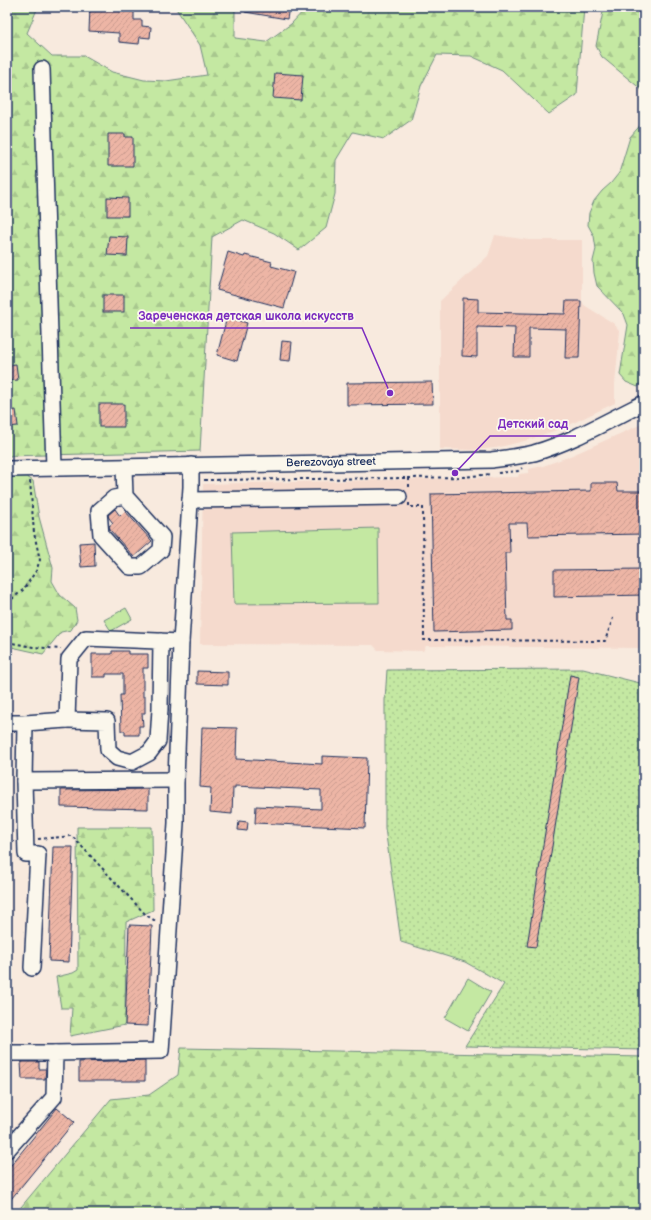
<svg xmlns="http://www.w3.org/2000/svg" width="651" height="1220" font-family="'Balsamiq Sans',sans-serif">
<style>
.built{fill:#f5dacd}
.forest{fill:url(#forest-firs);stroke:#708c80}
.park{fill:#c4e8a2;stroke:#708c80}
.garden{fill:url(#garden-dots);stroke:#708c80}
.building{fill:url(#building-hatch);stroke:#1b2f5e}
.lines{fill:none;stroke-linecap:round;stroke-linejoin:round}
.minor-casing{stroke:#1b2f5e;stroke-width:18}
.path{stroke:#1b2f5e;stroke-width:2;stroke-dasharray:3 3;stroke-linecap:butt}
.minor{stroke:#fbf7ec;stroke-width:15}
.labels{text-anchor:middle;dominant-baseline:central;stroke-width:3.5;stroke-linejoin:round;paint-order:stroke}
.street-label{font-size:11px;fill:#1b2f5e;stroke:#fbf7ec}
.leader{fill:none;stroke:#7b2cbf;stroke-width:1.5}
.callout-dot{fill:#7b2cbf;stroke:#fbf7ec;stroke-width:1.5}
.callout-label{font-size:12px;text-anchor:middle;font-weight:bold;fill:#7b2cbf;stroke:#fbf7ec;stroke-width:3.5;stroke-linejoin:round;paint-order:stroke}
</style>
<defs>
<pattern id="forest-firs" width="22" height="20" patternUnits="userSpaceOnUse"><rect width="22" height="20" fill="#c4e8a2"/><path d="M5 1l3.5 6h-7zM16 11l3.5 6h-7z" fill="#a8c78e"/></pattern>
<pattern id="garden-dots" width="8" height="8" patternUnits="userSpaceOnUse"><rect width="8" height="8" fill="#c4e8a2"/><path d="M2 2h.1M6 6h.1" fill="none" stroke="#a8c78e" stroke-width="1.8" stroke-linecap="round"/></pattern>
<pattern id="building-hatch" width="6" height="6" patternUnits="userSpaceOnUse"><rect width="6" height="6" fill="#edb5a5"/><path d="M-1 1l2-2M0 6l6-6M5 7l2-2" fill="none" stroke="#cb9c90"/></pattern>
</defs>
<rect width="100%" height="100%" fill="#f8eade"/>
<filter id="ink" filterUnits="userSpaceOnUse"><feTurbulence type="fractalNoise" baseFrequency=".025" numOctaves="2"/><feDisplacementMap in="SourceGraphic" scale="8" xChannelSelector="R" yChannelSelector="G"/><feConvolveMatrix kernelMatrix="1 2 1 2 8 2 1 2 1" color-interpolation-filters="sRGB"/></filter>
<g filter="url(#ink)">
<g class="built">
<polygon points="495,235 529,240 582,240 582,301 584,305 613,323 620,331 615,384 615,403 565,427 528,440 496,448 472,450 440,449 440,301 488,256"/>
<polygon points="644,423 644,648 426,646 423,651 378,650 373,645 200,644 203,484 518,477 519,474 528,473 529,469 543,466 568,457"/>
</g>
<g class="forest">
<polygon points="7,7 38,7 27,33 52,56 84,56 112,72 144,80 166,81 207,75 200,45 175,7 235,7 235,38 266,42 291,24 307,7 584,7 577,95 549,114 502,70 471,56 437,55 421,86 411,120 384,139 353,132 336,160 335,194 326,228 299,250 274,233 243,220 212,237 200,451 7,456"/>
<polygon points="604,7 644,7 644,95 642,90 602,57 596,46"/>
<polygon points="644,121 644,377 638,387 626,382 620,375 628,325 624,314 597,286 594,273 593,261 596,249 594,236 588,225 589,213 594,201 602,191 611,183 619,173 630,137"/>
<polygon points="7,477 27,477 33,481 39,517 53,568 52,581 60,595 75,608 77,620 71,630 61,632 43,654 7,646"/>
<polygon points="77,827 152,827 153,910 126,922 125,1025 70,1036 72,1008 61,1008 56,977 73,973 78,970"/>
<polygon points="181,1048 644,1057 644,1213 16,1213 111,1099 149,1095 178,1075"/>
</g>
<g class="park">
<polygon points="378,528 379,603 234,604 232,532"/>
<polygon points="126,608 132,619 111,631 104,620"/>
<polygon points="468,978 491,992 468,1031 445,1018"/>
</g>
<polygon class="garden" points="583,669 644,684 644,1050 465,1046 504,984 465,962 401,942 385,828 385,700 387,670"/>
<g class="building">
<polygon points="90,7 134,7 134,20 142,20 142,26 151,27 150,38 140,37 139,44 119,42 119,33 89,31"/>
<polygon points="245,7 289,7 287,19 245,12"/>
<polygon points="275,73 303,75 301,100 273,98"/>
<polygon points="108,134 125,134 125,137 133,137 133,166 108,166"/>
<polygon points="107,197 128,198 128,216 107,216"/>
<polygon points="109,236 128,237 127,256 107,255"/>
<polygon points="228,252 244,257 245,255 272,262 271,266 294,272 284,308 217,290"/>
<rect x="103" y="295" width="21" height="17"/>
<polygon points="463,298 478,299 478,312 565,314 566,301 581,301 579,358 565,358 566,329 529,328 529,357 514,357 515,328 477,327 477,357 462,356"/>
<polygon points="227,317 247,323 237,361 217,355"/>
<polygon points="282,341 292,342 290,361 280,360"/>
<polygon points="16,364 18,380 7,381 7,365"/>
<polygon points="432,382 433,404 347,405 347,383"/>
<rect x="99" y="404" width="25" height="23"/>
<polygon points="16,410 18,426 7,427 7,411"/>
<polygon points="591,483 617,483 618,491 644,491 644,534 528,536 527,523 509,523 510,553 505,553 507,620 512,620 512,630 434,632 431,494 591,491"/>
<polygon points="115,509 120,516 125,511 152,541 134,557 110,530 109,526 113,523 109,518 108,515"/>
<polygon points="94,542 95,566 81,567 79,543"/>
<polygon points="644,569 644,595 554,597 554,570"/>
<polygon points="112,651 128,651 128,654 148,654 148,668 143,668 143,697 145,697 145,713 142,713 143,726 139,726 139,735 125,735 125,731 121,731 120,695 123,695 123,674 106,674 106,677 92,677 92,654 112,654"/>
<polygon points="197,671 228,672 228,685 197,684"/>
<polygon points="570,675 579,677 536,947 527,946"/>
<polygon points="202,727 237,728 236,759 322,764 322,756 367,758 365,828 255,823 256,806 321,809 321,790 235,786 235,788 233,788 232,814 210,812 211,788 200,787"/>
<polygon points="148,789 148,809 61,807 61,790"/>
<polygon points="239,821 248,822 247,831 238,830"/>
<polygon points="53,847 73,847 69,962 49,961"/>
<polygon points="129,925 152,926 148,1026 125,1025"/>
<polygon points="145,1060 145,1081 79,1081 79,1062"/>
<polygon points="21,1062 39,1062 39,1069 46,1069 45,1079 22,1079"/>
<polygon points="57,1108 74,1122 7,1204 7,1170"/>
</g>
<g class="lines">
<defs>
<g id="minor">
<polyline points="42,69 54,468"/>
<polyline points="124,467 125,496 162,537 161,550 141,567 130,567 101,535 99,511 114,498 125,496"/>
<path d="M7,469L492,460C506,458 521,456 534,453C572,442 609,420 644,403"/>
<polyline points="190,500 399,497"/>
<polyline points="161,641 160,709 158,741 149,753 132,762 117,758 108,750 107,721 67,720 69,659 86,638 181,642"/>
<polyline points="7,723 25,723 67,720"/>
<polyline points="24,781 25,723"/>
<polyline points="32,968 38,854 26,854 24,781 176,780"/>
<polyline points="7,1053 55,1053"/>
<polyline points="7,1150 54,1097 55,1053 161,1051 176,823 176,780 181,642 191,487 191,465"/>
</g>
</defs>
<use href="#minor" class="minor-casing"/>
<g class="path">
<polyline points="498,473 518,471 522,468"/>
<polyline points="409,478 409,489"/>
<polyline points="204,480 409,478 463,477 491,474"/>
<polyline points="409,503 409,507 423,507 424,640 605,641 613,618"/>
<polyline points="7,603 23,590 36,571 40,560 34,533 30,481"/>
<polyline points="7,642 33,647 61,649"/>
<polyline points="38,839 72,836 146,915 157,922"/>
<polyline points="7,842 14,842"/>
</g>
<use href="#minor" class="minor"/>
</g>
</g>
<g class="labels">
<g class="street-label">
<text transform="translate(331 462) rotate(-1)">Berezovaya street</text>
</g>
</g>
<path class="leader" d="M390 393L362 328H130M455 473L490 436H576"/>
<g class="callout-dot">
<circle cx="390" cy="393" r="4"/>
<circle cx="455" cy="473" r="4"/>
</g>
<g class="callout-label">
<text x="246" y="320">Зареченская детская школа искусств</text>
<text x="533" y="428">Детский сад</text>
</g>
<rect width="651" height="1220" fill="none" stroke="#fbf7ec" stroke-width="24"/>
<rect x="12" y="12" width="627" height="1196" fill="none" stroke="#1b2f5e" stroke-width="1.5" filter="url(#ink)"/>
</svg>
